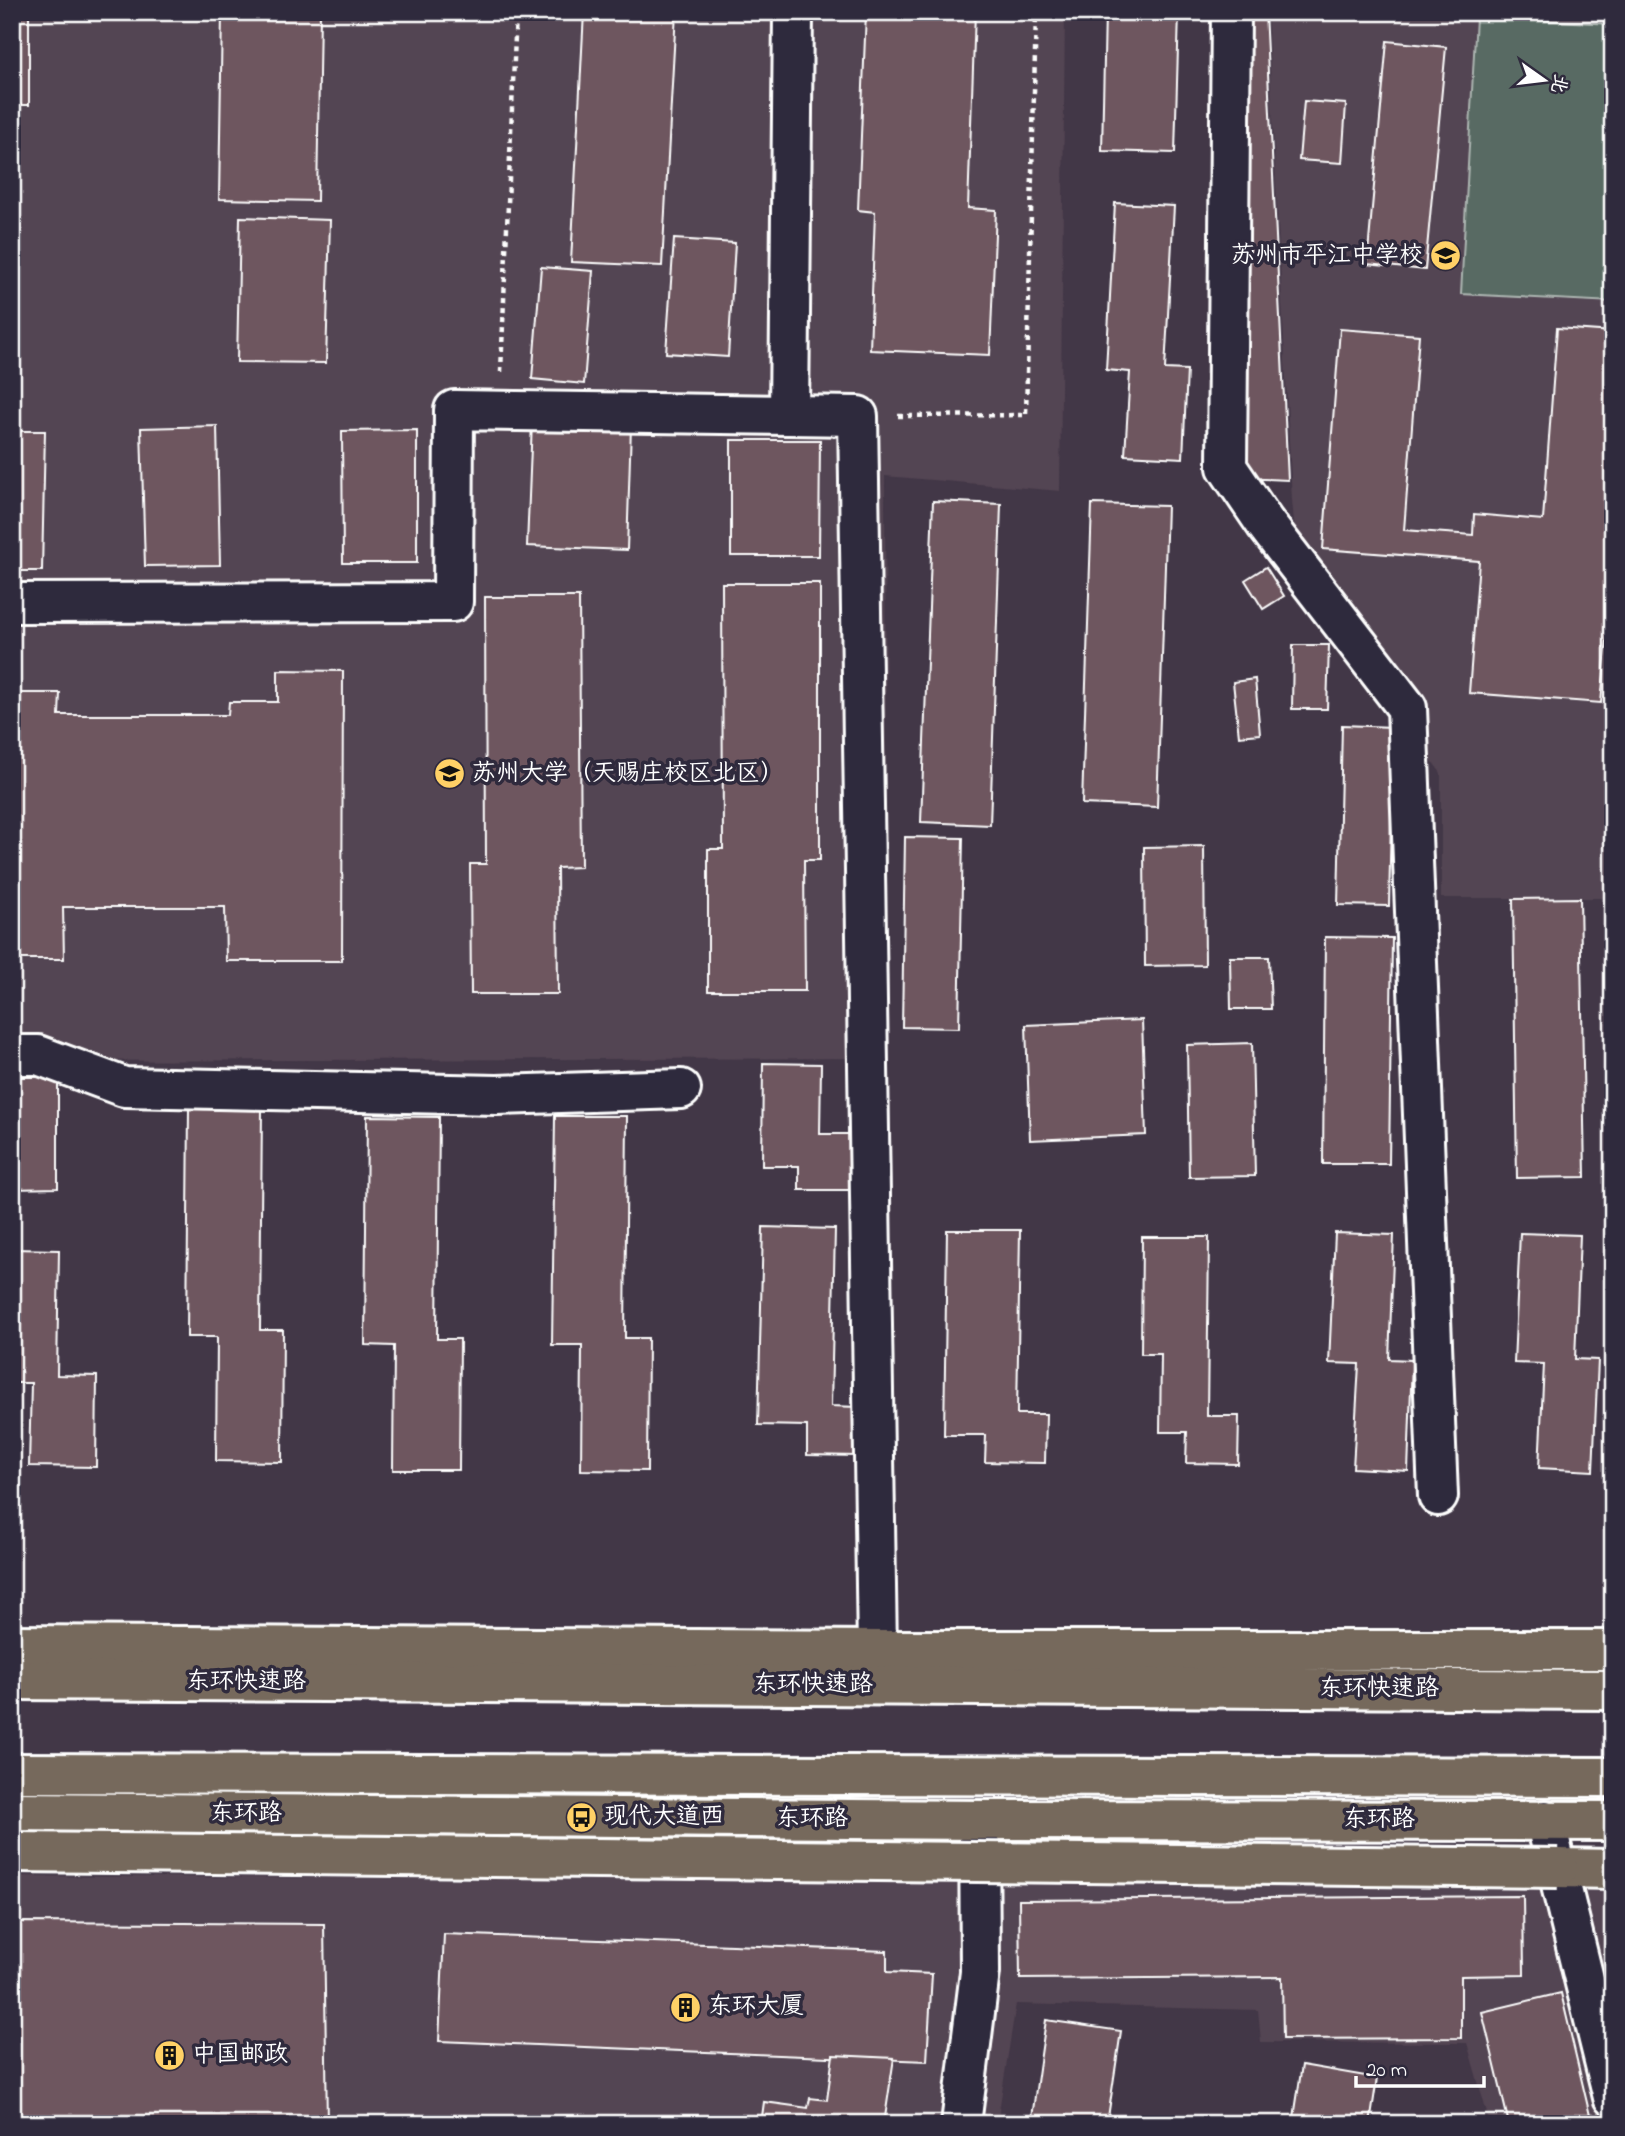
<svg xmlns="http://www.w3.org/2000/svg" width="1625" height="2136" font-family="'Indie Flower','LXGW WenKai TC',sans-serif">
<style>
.built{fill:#534452}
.green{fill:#596b63;stroke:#acb5b1;stroke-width:2}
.building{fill:#6e565e;stroke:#fff;stroke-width:2}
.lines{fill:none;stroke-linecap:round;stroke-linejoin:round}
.minor-casing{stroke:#fff;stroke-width:44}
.major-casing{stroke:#fff;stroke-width:44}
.highway-casing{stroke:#fff;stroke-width:44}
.path{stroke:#fff;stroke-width:4.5;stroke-dasharray:5 5;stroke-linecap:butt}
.minor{stroke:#2f2a3d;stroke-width:38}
.major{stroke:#76695c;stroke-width:38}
.highway{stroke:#76695c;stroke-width:38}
.highway-bridge-casing{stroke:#fff;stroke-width:44;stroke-linecap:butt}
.highway-bridge{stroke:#76695c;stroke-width:38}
.labels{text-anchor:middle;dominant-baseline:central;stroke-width:7;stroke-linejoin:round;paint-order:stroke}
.poi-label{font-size:24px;fill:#fff;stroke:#2f2a3d;text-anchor:start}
.street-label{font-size:24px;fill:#fff;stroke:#2f2a3d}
</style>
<rect width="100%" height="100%" fill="#423747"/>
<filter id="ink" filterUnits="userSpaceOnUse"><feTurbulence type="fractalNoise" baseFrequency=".0143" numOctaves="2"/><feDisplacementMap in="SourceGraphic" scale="14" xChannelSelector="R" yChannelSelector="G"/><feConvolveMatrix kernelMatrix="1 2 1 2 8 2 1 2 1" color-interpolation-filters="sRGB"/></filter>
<g filter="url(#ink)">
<g class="built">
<polygon points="12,12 1065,12 1060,491 885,476 887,1058 12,1061"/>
<polygon points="1267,12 1613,12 1613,898 1441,898 1441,773 1300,587 1292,500"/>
<polygon points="12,1876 1613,1886 1613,2124 1490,2124 1467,2043 1261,2042 1258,2010 1016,2004 997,2124 12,2124"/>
</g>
<polygon class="green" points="1476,17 1613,24 1613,302 1461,294"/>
<g class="building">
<rect x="12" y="12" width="17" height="93"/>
<polygon points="222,12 320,12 317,201 219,199"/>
<polygon points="584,12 676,12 662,266 571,262"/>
<polygon points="866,12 975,12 968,208 996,210 990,355 870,350 875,212 858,210"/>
<polygon points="1105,12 1179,12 1175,153 1102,151"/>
<polygon points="1241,12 1265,12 1288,480 1242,478"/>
<polygon points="1387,41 1446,47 1425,270 1367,264"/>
<polygon points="1304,101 1346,104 1342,163 1299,160"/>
<polygon points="1115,203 1174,206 1165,369 1187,370 1183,458 1125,455 1130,372 1106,370"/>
<polygon points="240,217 330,220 326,363 237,362"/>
<polygon points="674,239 735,243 728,357 666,353"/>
<polygon points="541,267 593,271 584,384 532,379"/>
<polygon points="1557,328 1613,332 1613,571 1601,703 1469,693 1479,561 1323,549 1340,329 1419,335 1404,530 1473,535 1474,514 1543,520"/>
<polygon points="532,422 631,426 627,550 527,546"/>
<polygon points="217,426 220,565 145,566 141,428"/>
<polygon points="417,430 417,563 343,563 342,431"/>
<polygon points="12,431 45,431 42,571 12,571"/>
<polygon points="731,440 820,440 819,556 731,556"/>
<polygon points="933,501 1001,504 990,825 921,822"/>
<polygon points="1092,504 1167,506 1157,807 1082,804"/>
<polygon points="1266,567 1284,596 1263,609 1245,580"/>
<polygon points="722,583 820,583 820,860 804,860 805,991 708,991 708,849 723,849"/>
<polygon points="485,597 579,597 581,867 557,868 558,994 471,994 470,864 486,864"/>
<polygon points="1293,645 1329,645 1327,709 1292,709"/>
<polygon points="278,670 343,671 342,961 226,961 225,907 63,907 64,959 12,959 12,693 60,693 59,715 228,715 229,702 278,702"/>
<polygon points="1255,679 1260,734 1239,736 1233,682"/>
<polygon points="1342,725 1393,727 1389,906 1338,905"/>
<polygon points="905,837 963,838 959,1028 902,1027"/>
<polygon points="1204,846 1205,965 1145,966 1144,847"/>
<polygon points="1580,898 1585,1177 1517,1178 1513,899"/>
<polygon points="1325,937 1392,938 1389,1164 1323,1164"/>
<polygon points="1230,957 1269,957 1271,1009 1231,1009"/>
<polygon points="1142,1020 1146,1135 1030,1140 1026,1025"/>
<polygon points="1252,1043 1255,1176 1189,1177 1187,1045"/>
<polygon points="763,1063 821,1064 820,1134 852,1134 852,1190 799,1190 799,1166 762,1166"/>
<polygon points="12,1077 58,1077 58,1188 12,1189"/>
<polygon points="189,1107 262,1108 260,1330 283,1330 282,1462 216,1461 217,1337 187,1337"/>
<polygon points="367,1116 439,1117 437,1339 460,1339 459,1470 393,1470 394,1346 365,1345"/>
<polygon points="555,1116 627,1116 625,1338 648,1338 647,1471 581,1470 582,1345 552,1345"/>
<polygon points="763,1227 835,1229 831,1406 858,1407 857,1456 807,1455 807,1426 758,1425"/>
<polygon points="947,1230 1020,1230 1017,1414 1046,1414 1045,1463 985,1462 986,1435 944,1435"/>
<polygon points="1335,1233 1394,1235 1389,1359 1412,1360 1408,1471 1353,1468 1359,1364 1329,1363"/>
<polygon points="1520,1233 1580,1235 1575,1359 1598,1360 1593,1471 1539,1468 1544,1364 1514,1363"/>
<polygon points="1142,1237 1209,1237 1207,1416 1239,1416 1238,1464 1186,1463 1187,1432 1160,1432 1161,1354 1141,1354"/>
<polygon points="12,1249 59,1250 57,1375 97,1376 96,1467 29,1466 31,1383 12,1383"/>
<polygon points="1523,1896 1524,1975 1461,1976 1461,2038 1283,2039 1282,1977 1020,1979 1019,1900"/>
<polygon points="19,1922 324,1924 327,2124 12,2124 12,1986"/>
<polygon points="444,1934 887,1951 887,1972 932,1974 927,2061 439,2041"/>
<polygon points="1561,1993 1592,2124 1509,2124 1482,2012"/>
<polygon points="1046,2020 1121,2031 1107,2124 1031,2124"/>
<polygon points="833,2055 894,2058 884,2124 761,2124 764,2102 808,2108 810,2098 827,2100"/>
<polygon points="1302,2065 1377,2078 1370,2124 1293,2124"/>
</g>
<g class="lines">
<defs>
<g id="minor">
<polyline points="1231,12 1227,467 1265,523 1407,708 1438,1496"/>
<polyline points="789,415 793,12"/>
<polyline points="12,603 453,602 454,410 858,416 877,1650"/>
<polyline points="12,1055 38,1055 124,1087 497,1095 681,1089"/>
<polyline points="1545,1820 1613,2097"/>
<polyline points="961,2124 980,1972 979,1820"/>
</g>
<g id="major">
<polyline points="12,1645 877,1650 1613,1650"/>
<polyline points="12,1812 979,1820 1613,1821"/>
</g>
<g id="highway">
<polyline points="12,1680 1613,1690"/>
<polyline points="12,1773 1613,1777"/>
<polyline points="1558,1868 1613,1869"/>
</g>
</defs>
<use href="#minor" class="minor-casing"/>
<use href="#major" class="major-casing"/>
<use href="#highway" class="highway-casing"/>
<g class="path">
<polyline points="501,372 516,12"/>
<polyline points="898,416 1026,415 1036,12"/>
</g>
<use href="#minor" class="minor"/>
<use href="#major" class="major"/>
<use href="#highway" class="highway"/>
<defs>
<polyline id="highway-bridge" points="12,1852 1558,1868"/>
</defs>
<use href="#highway-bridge" class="highway-bridge-casing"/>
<use href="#highway-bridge" class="highway-bridge"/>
</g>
</g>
<defs>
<symbol id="school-disc" viewBox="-11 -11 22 22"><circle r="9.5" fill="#ffd166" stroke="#2f2a3d"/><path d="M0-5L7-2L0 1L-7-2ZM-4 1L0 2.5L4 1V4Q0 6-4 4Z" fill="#111"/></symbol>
<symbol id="university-disc" viewBox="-11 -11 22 22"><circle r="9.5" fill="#ffd166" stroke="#2f2a3d"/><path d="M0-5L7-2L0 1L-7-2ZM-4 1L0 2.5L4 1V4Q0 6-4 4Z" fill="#111"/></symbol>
<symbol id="bus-disc" viewBox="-11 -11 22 22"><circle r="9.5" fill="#ffd166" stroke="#2f2a3d"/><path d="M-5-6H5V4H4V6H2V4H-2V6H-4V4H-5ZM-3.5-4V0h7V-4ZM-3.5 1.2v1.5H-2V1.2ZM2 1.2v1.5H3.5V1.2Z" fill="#111"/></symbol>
<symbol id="building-disc" viewBox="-11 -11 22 22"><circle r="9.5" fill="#ffd166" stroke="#2f2a3d"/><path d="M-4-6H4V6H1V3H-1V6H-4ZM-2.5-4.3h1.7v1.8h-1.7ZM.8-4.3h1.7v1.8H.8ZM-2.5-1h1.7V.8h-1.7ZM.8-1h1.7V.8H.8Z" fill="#111"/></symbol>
</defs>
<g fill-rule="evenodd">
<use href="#school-disc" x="1428" y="238" width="35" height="35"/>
<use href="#university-disc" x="432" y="756" width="35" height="35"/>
<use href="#bus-disc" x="564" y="1800" width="35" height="35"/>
<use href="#building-disc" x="668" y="1990" width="35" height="35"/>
<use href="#building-disc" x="152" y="2038" width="35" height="35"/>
</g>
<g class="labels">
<g class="poi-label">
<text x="1423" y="256" text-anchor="end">苏州市平江中学校</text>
<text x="472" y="774">苏州大学（天赐庄校区北区）</text>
<text x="604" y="1817">现代大道西</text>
<text x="708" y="2007">东环大厦</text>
<text x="192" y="2055">中国邮政</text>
</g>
<g class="street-label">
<text x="246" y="1682">东环快速路</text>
<text x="813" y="1685">东环快速路</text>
<text x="1379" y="1689">东环快速路</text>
<text x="246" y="1814">东环路</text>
<text x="812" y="1819">东环路</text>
<text x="1379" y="1820">东环路</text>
</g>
</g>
<rect width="1625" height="2136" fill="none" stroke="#2f2a3d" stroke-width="42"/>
<rect x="21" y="21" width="1583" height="2094" fill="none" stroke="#fff" stroke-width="2.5" filter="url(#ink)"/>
<g transform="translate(1544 80) rotate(104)" stroke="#2f2a3d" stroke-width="5" paint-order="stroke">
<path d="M0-5L12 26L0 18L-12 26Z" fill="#ffffff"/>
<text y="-10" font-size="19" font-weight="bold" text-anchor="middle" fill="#ffffff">北</text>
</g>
<path d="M1356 2076v10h128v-10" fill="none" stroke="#ffffff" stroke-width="3.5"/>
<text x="1366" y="2076" font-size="21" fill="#ffffff" stroke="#2f2a3d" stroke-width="5" paint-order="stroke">20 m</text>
</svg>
